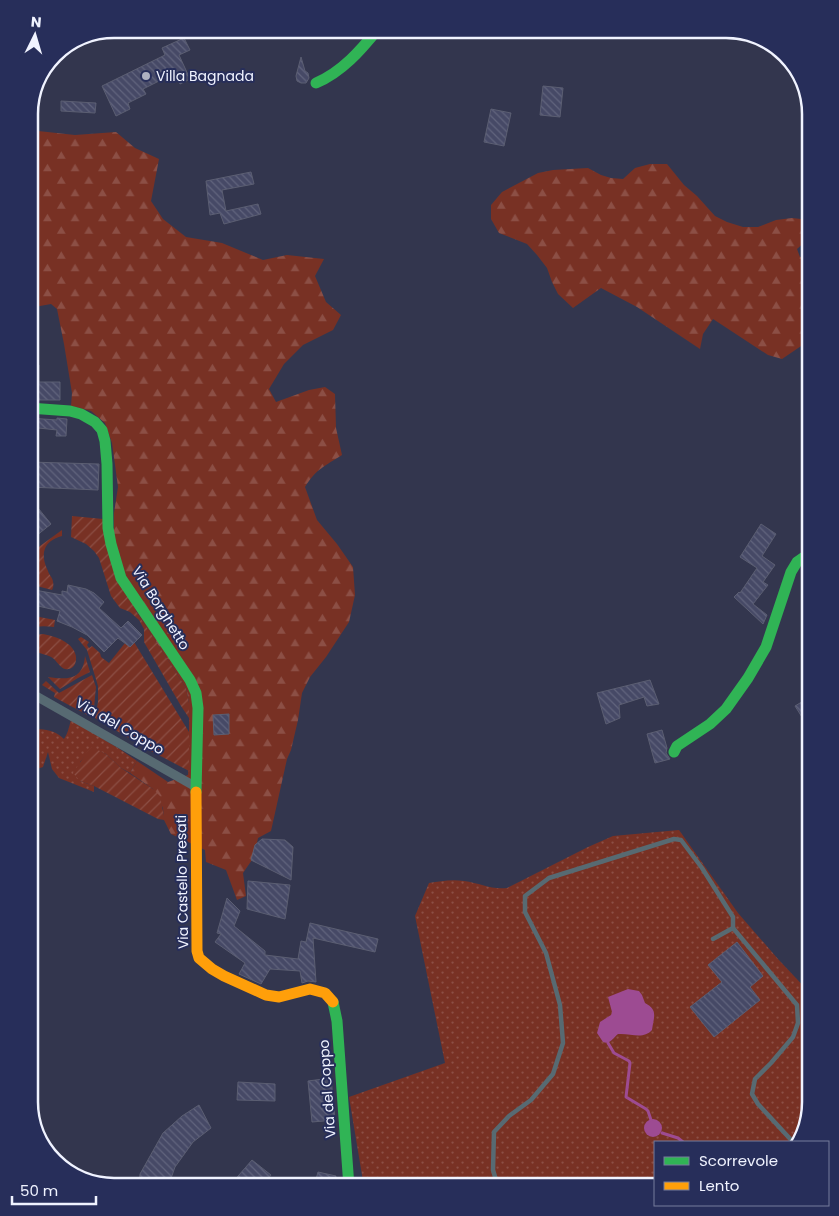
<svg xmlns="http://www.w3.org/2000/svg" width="839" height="1216" font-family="Poppins,sans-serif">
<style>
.grass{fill:url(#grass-dots)}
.forest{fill:url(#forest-firs)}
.garden{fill:url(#garden-furrows)}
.water{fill:#9d4b92}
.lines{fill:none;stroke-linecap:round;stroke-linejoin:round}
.stream{stroke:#9d4b92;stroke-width:3}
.building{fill:url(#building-back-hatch);stroke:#5b5e72}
.lane{stroke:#576a72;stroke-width:4.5}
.street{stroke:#576a72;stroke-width:9}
.fast{stroke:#30b455;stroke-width:11}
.slow{stroke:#ff9f0a;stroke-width:11}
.poi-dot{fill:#aeb1c1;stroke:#272e5a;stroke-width:2}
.labels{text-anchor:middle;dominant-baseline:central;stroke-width:4;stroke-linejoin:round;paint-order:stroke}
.poi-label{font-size:14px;fill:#f0f3ff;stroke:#272e5a;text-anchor:start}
.street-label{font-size:14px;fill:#f0f3ff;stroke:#272e5a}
.rim{fill:none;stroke:#f0f3ff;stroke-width:2.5}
</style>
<defs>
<pattern id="grass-dots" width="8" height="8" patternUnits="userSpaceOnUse" patternTransform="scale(1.25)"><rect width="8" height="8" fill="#783124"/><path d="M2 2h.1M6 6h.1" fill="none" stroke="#8c4f45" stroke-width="1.8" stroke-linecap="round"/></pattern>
<pattern id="forest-firs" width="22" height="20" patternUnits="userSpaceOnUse" patternTransform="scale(1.25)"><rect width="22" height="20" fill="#783124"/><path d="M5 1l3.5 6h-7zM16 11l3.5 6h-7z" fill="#8c4f45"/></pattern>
<pattern id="garden-furrows" width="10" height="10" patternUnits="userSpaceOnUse" patternTransform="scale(1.25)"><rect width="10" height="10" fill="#783124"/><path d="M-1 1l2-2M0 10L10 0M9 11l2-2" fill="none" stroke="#8c4f45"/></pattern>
<pattern id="building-back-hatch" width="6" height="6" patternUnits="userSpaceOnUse" patternTransform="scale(1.25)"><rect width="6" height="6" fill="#464966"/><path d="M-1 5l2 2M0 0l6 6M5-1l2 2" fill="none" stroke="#61647d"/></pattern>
</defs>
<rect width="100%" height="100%" fill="#33364e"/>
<g class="grass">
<path d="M71,720L118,748L137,761L130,773L121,768L106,754L92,748L80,762V781L94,786V792L59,778L52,769L48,752L43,767L37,769L29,767V731C41,727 55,730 64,739C68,733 69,727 71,720Z"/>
<path d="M679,830L738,913L778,959L810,993V1102L799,1142H655V1187H364L349,1097L445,1063L415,916L429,883C441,881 452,879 464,881C480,883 491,890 507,888L588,847L613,836Z"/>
</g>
<g class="forest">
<path d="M29,130L75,135L116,132L135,148L159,159L151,201L163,219L186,237L222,243L263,260L287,255L324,259L315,276L326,302L341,315L333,330L303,345L284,364L269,389L276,402L309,390L325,387L335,394L336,428L342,455C325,466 316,469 305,487L317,520L337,544L353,567L355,595L349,622L326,657L310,677L302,693L298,720L291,750L287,759L271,831L258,838L254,857L243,873L246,896L237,900L226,870L206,862L205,850L171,834L164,820L163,808L153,789L130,773L137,761L168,782L188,775L189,754V703L186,688L147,628L114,574V513L118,487L112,443L105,423L91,411L71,406L72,393L64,344L57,309L51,304L29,308Z"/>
<polygon points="650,164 667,164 684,185 697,196 715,216 727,222 743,227 758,227 776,220 792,218 810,220 810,239 806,241 797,249 800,257 810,255 810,340 782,359 768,355 713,319 703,334 700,349 637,307 601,288 573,308 558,294 552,282 547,268 537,255 527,244 499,233 491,219 491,205 502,192 538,173 553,170 588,168 601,175 611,178 623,179 635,168"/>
</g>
<g class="garden">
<polygon points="72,516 103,519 136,611 186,688 189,703 189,718 181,706 144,642 144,629 139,620 130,612 120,608 111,596 99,558 94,551 86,544 71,537"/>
<path d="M62,530V536C43,541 40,554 48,571C49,575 53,578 53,582C54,585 53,588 52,590L29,584V554Z"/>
<path d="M29,615L55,620L54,627C45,626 37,625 29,630Z"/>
<path d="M43,634C52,636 61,638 68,644C71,646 74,650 75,653C78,660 75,671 65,669C61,668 57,662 54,659C48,654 39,654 32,650L31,647V638L34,635Z"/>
<polygon points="81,637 89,642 87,645 89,648 92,646 100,653 101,657 109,663 125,643 130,647 134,642 189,732 189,771 149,750 95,718 98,702 98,686 87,650 78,639"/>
<path d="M85,656L90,672L78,678L60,689L48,677C68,680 83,680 85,656Z"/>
<polygon points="92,675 96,687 93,718 54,697 55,693 42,685 46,681 59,693"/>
<polygon points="92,747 106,754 121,768 153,789 160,796 164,816 164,820 158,819 94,786 80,781 73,773 87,752"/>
</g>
<g class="water">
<path d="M628,989L639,991L642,995L645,1003C658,1010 654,1016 652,1030C643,1040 631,1033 618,1034C613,1038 610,1045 603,1042L597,1033L600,1022L611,1015L612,1012L608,997Z"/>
<circle cx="653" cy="1128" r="9"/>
</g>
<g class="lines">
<g class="stream">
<polyline points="608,1043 614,1053 629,1061 630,1063 626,1097 646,1109 648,1111 651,1120"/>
<polyline points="662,1133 678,1138 683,1142"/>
</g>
</g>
<g class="building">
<polygon points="184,38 190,50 179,55 190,79 180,84 175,73 143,89 146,94 128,103 130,109 116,116 102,86 165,55 162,48"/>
<polygon points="301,57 305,71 308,73 309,78 306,83 301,83 297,81 296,76"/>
<polygon points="543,86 563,88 560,117 540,115"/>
<polygon points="61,101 96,103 95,113 61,111"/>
<polygon points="491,109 511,113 504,146 484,142"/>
<polygon points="251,172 254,184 222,190 226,211 258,204 261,214 224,224 220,213 210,215 206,181"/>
<polygon points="29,364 39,365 39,382 60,382 60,400 29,400"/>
<polygon points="29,418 57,420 57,418 67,419 66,436 56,436 57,430 29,427"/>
<polygon points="29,462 99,464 98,490 29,487"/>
<polygon points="34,503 51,524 36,536 29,527 29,507"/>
<polygon points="761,524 776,534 762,556 775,565 763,582 768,585 753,604 767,615 763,624 734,597 739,592 740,593 757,568 740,557"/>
<polygon points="68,585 86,589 94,593 104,602 99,608 121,628 128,621 142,635 130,647 118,638 104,652 87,635 72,627 57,621 60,611 29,604 29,589 62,595 62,591 67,592"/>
<polygon points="650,680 659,704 647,706 644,697 619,705 620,718 606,724 597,693"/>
<polygon points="810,697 810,730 795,706"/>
<polygon points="229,714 229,734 214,735 213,715"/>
<polygon points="662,730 667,748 666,753 670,759 655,763 647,734"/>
<polygon points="262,839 285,840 293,847 291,880 251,860 255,845"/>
<polygon points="248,881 290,885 285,919 247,909"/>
<polygon points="227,898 240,911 234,926 265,951 265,955 298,959 301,941 306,942 310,923 378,939 375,952 313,938 316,982 308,981 302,983 300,971 270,969 261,984 239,974 245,963 215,942 221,934 217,933"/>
<polygon points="737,942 763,976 750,987 760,1000 714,1037 690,1007 722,982 708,965"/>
<polygon points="331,1078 335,1120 312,1122 308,1081"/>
<polygon points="238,1082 275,1084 275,1101 237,1100"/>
<polygon points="199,1105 211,1128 193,1142 175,1167 168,1187 139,1187 140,1174 163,1133 182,1116"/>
<polygon points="252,1160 271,1175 261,1187 237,1187 232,1183"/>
<polygon points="318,1172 336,1176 333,1187 314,1187"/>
</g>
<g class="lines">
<g class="lane">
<polyline points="713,939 733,928 797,1005 798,1023 793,1037 771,1063 755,1079 752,1094 758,1104 793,1142"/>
<polyline points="498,1187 493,1170 494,1132 509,1116 531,1100 553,1074 563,1043 560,1005 546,953 525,912 525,896 549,878 674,839 681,840 702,868 733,917 733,928"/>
</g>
<polyline class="street" points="29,692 196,787"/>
<g class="fast">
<path d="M316,83C342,72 361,50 378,29"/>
<polyline points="29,408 70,411 81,414 95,422 102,430 105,441 107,464 108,528 111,544 121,578 190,680 196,693 198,708 196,792"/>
<polyline points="674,752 677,746 710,724 726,709 748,678 766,647 791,572 797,562 810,553"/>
<polyline points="333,1002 337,1021 349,1187"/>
</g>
<polyline class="slow" points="196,792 197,951 199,958 212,969 224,976 266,995 279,997 310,989 325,993 333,1002"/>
</g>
<circle class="poi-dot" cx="146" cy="76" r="5"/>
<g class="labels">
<g class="poi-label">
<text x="156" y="76">Villa Bagnada</text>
</g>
<g class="street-label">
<text transform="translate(161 608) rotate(58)">Via Borghetto</text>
<text transform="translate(120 726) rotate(30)">Via del Coppo</text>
<text transform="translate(182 882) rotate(-91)">Via Castello Presati</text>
<text transform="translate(327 1089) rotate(-94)">Via del Coppo</text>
</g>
</g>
<path d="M0 0H839V1216H0ZM114 38H726A76 76 0 0 1 802 114V1102A76 76 0 0 1 726 1178H114A76 76 0 0 1 38 1102V114A76 76 0 0 1 114 38Z" fill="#272e5a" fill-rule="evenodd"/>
<path class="rim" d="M114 38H726A76 76 0 0 1 802 114V1102A76 76 0 0 1 726 1178H114A76 76 0 0 1 38 1102V114A76 76 0 0 1 114 38Z"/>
<rect x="654" y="1141" width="175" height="65" fill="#272e5a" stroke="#777d9c"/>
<rect x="664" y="1157" width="25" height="8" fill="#30b455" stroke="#777d9c"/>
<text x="699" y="1166" font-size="15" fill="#f0f3ff">Scorrevole</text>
<rect x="664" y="1182" width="25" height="8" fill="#ff9f0a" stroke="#777d9c"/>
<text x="699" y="1191" font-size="15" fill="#f0f3ff">Lento</text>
<g transform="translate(35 35) rotate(5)" stroke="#272e5a" stroke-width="4" paint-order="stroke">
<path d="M0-4L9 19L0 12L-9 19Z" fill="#f0f3ff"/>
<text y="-8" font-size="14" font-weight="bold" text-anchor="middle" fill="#f0f3ff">N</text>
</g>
<path d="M12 1196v8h84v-8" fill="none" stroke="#f0f3ff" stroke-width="2.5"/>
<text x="20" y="1196" font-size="15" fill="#f0f3ff" stroke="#272e5a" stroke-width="4" paint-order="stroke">50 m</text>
</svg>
